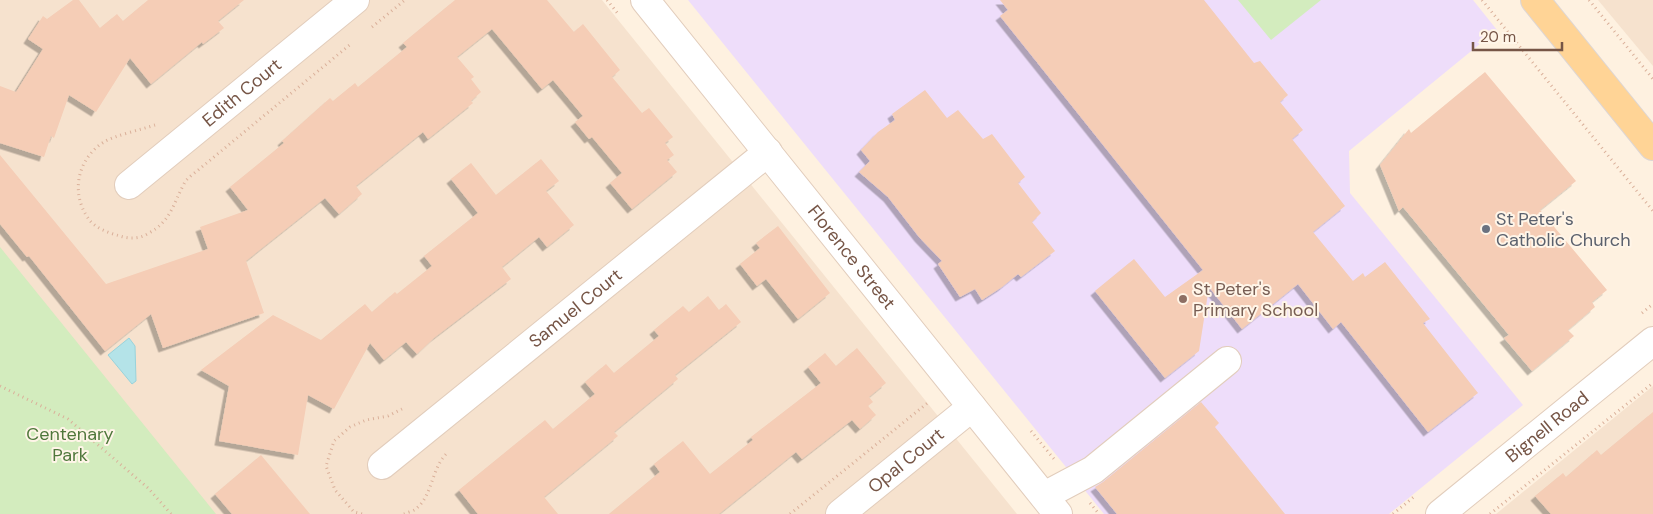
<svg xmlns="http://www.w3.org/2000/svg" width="1653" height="514" font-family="'DM Sans',sans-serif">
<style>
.residential{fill:#f6e2ce}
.education{fill:#eeddfa}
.green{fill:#d3ecbe}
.water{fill:#b4e3e8;stroke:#99d3db}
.building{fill:#f5cdb6;filter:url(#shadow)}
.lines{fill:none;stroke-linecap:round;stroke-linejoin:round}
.minor-casing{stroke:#e2cdbc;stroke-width:30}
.major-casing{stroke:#ded6d3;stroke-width:30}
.path{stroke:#dab09a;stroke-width:3;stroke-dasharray:1 4;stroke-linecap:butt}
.minor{stroke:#fff;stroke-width:28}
.major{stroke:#ffd496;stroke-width:28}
.worship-dot{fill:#6b7280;stroke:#fff5e8;stroke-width:2}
.education-dot{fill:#8d6e63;stroke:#fff5e8;stroke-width:2}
.labels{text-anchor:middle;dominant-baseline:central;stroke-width:4;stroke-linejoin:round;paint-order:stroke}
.street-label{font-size:18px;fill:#765546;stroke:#fff5e8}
.worship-label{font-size:18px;fill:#5b616d;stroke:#fff5e8;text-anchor:start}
.education-label{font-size:18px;fill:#785e54;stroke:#fff5e8;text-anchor:start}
.park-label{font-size:18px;fill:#4f773b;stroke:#fff5e8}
</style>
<defs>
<filter id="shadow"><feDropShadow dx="-4.5" dy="4.5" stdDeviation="0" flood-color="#0004"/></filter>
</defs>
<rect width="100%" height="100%" fill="#fef1e0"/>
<g class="residential">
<polygon points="0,0 602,0 1017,514 0,514"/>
<polygon points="1598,0 1653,0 1653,66"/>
<polygon points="1653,386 1653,514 1496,514"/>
</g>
<polygon class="education" points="688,0 1473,0 1497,30 1349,151 1350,193 1523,405 1389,514 1104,514"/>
<g class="green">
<polygon points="1238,0 1321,0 1271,40"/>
<polygon points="0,247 216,514 0,514"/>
</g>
<polygon class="water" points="129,338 135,346 136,381 132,384 108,355"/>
<g class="building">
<polygon points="73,0 79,0 100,28 117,14 123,21 148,0 244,0 218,21 224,28 203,44 202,42 151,84 130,58 96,112 69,95 54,138 51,136 44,157 0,143 0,86 16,92 43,49 28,39 43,16 47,19"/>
<polygon points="455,0 547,0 574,32 583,24 620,70 612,77 642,113 649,108 673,137 665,143 674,155 667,160 677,172 632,209 610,183 622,173 592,137 589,139 575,122 583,116 553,80 542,89 492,29 457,57 474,77 471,79 481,92 471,101 473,103 428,139 423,132 356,186 362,194 339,214 325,198 246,261 264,313 163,348 151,314 105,351 29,256 27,257 0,224 0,155 106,284 208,249 200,227 248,210 230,187 284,143 282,141 330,98 333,101 355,83 358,87 407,47 403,43"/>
<polygon points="1000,0 1204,0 1254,63 1260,61 1288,95 1280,102 1303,130 1292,139 1345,206 1313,232 1353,281 1363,273 1365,277 1385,262 1430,319 1423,323 1478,393 1428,432 1341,322 1333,329 1298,284 1242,329 1209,287 1199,351 1165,378 1095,291 1134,259 1165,297 1203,270 1000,16 1008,10"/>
<polygon points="1485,72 1576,181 1540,210 1607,290 1592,302 1595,307 1568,330 1574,336 1532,371 1504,338 1509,335 1403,207 1399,211 1380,165 1409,129 1411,133"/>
<polygon points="925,90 947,118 958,110 983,139 992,134 1025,177 1018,183 1041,213 1032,222 1055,251 1021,277 1018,274 1002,287 982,300 975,289 960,297 938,264 942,261 919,237 888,197 859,172 870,161 861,150 878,132 895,120 892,114"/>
<polygon points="541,159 559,181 546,191 574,225 547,247 539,237 502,267 511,279 434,338 417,354 406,342 384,360 370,343 334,409 308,395 298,455 219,441 229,386 201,370 273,315 321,340 365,304 372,312 395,292 397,294 432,266 424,256 478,213 451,179 471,163 496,195"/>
<polygon points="778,226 830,293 798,319 766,279 757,286 740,264 760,248 756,243"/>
<polygon points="708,296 719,310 726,304 741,322 675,375 678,379 614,432 618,436 544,497 558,514 478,514 459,490 545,420 553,429 595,394 585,382 606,364 614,373 659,336 654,330 683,306 689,312"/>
<polygon points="857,348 886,383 869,397 873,402 868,406 876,415 860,429 852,420 802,459 796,452 719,514 609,514 660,472 654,464 683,441 710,474 753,440 751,437 821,383 808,367 825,353 836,366"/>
<polygon points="1201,402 1219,423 1215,427 1285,514 1117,514 1095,487 1103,482"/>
<polygon points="1653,412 1653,514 1551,514 1535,496 1563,473 1566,477 1597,450 1601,455"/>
<polygon points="261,455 310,514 232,514 215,494"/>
</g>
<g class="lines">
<defs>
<g id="minor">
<path id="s1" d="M645,0L1058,514"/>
<path id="s2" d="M129,185L355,0"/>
<path id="s3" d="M382,465L768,152"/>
<polyline points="1044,496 1093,470 1227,361"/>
<path id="s4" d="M840,514L972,407"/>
<path id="s5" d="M1440,514L1653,341"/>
</g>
<polyline id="major" points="1535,0 1653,146"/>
</defs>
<use href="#minor" class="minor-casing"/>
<use href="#major" class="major-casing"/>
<g class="path">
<polyline points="607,0 619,15"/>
<polyline points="1482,0 1653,211"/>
<polyline points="1589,0 1653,79"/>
<polyline points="372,27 405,0"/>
<path d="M155,125C143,129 113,136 104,142C78,158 70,192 88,218C94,228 109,233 120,236C130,239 140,239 149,233C171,221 173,204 184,184C186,179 192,175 197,171L352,43"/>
<polyline points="1642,313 1653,304"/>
<polyline points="0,386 68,419 148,488 171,514"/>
<polyline points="1031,431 1054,459"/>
<polyline points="1090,503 1099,514"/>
<polyline points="362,514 354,512 335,490 326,466 334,441 350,427 366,420 388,416 402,409"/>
<path d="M404,514C408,512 415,511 418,507C432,494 432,469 446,454"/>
<polyline points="790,514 930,401"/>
<polyline points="1393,514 1415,496"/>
<polyline points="1490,514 1653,383"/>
</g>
<use href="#minor" class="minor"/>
<use href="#major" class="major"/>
</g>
<circle class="worship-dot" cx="1486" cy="229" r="5"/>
<circle class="education-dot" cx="1183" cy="299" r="5"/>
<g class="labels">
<g class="street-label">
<text stroke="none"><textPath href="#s2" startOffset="146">Edith Court</textPath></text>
<text stroke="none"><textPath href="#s1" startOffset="330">Florence Street</textPath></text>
<text stroke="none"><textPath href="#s3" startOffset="249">Samuel Court</textPath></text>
<text stroke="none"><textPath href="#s5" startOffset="138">Bignell Road</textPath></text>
<text stroke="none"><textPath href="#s4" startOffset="85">Opal Court</textPath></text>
</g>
<g class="worship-label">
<text x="1496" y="219">St Peter's<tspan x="1496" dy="21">Catholic Church</tspan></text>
</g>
<g class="education-label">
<text x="1193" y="289">St Peter's<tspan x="1193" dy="21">Primary School</tspan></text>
</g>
<g class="park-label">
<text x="70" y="434">Centenary<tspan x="70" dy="21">Park</tspan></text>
</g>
</g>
<path d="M1473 42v8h89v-8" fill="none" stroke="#765546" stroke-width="2.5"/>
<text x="1480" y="42" font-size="15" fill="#765546" stroke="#fff5e8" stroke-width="4" paint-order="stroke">20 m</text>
</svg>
